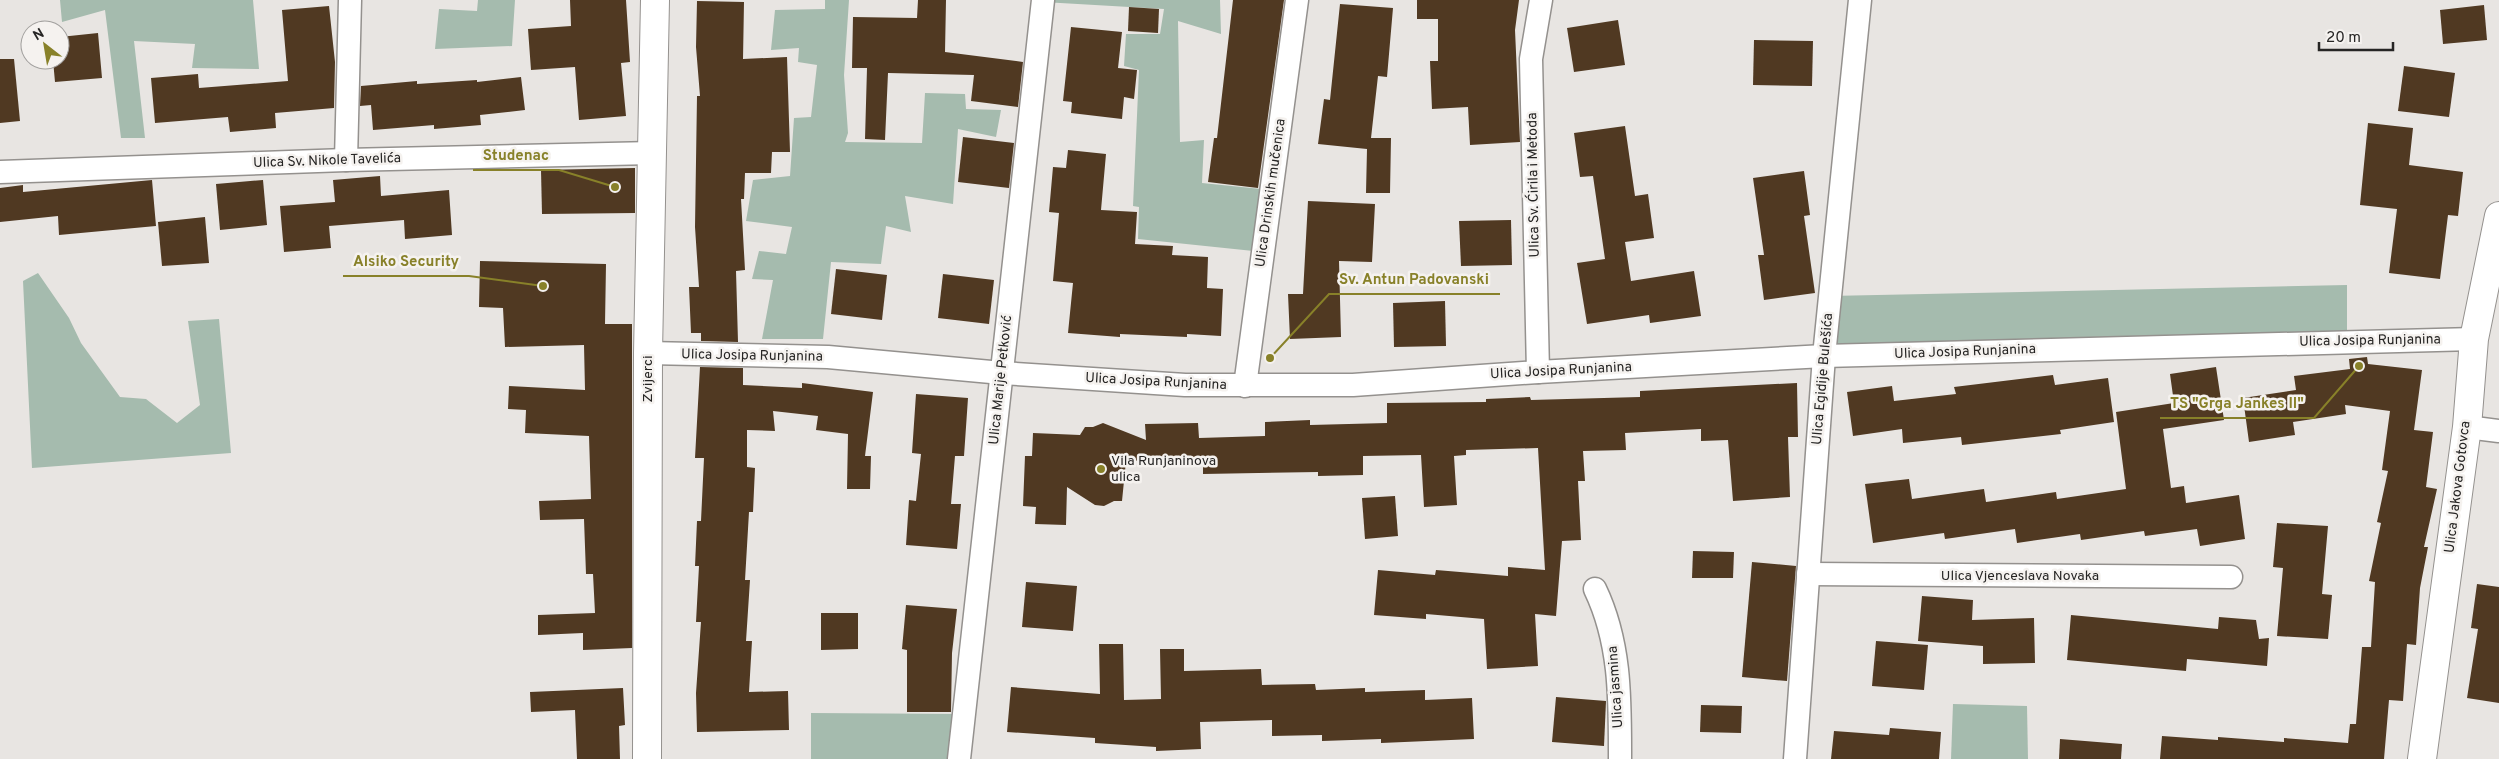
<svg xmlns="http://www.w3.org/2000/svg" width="2499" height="759" font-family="Overpass,sans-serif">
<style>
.green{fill:#a5bbae}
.building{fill:#503922}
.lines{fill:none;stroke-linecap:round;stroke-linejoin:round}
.street-casing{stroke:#94918e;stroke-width:25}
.secondary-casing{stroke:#94918e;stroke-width:30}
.street{stroke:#fff;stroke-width:22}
.secondary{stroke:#fff;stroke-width:28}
.poi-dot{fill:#888129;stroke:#f5f2ef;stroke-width:2}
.labels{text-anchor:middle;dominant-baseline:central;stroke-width:5;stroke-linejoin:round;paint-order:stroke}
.street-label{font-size:14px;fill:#262524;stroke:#f5f2ef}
.poi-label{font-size:14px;fill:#262524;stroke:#f5f2ef;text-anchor:start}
.leader{fill:none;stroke:#888129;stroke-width:2}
.callout-dot{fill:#888129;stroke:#f5f2ef;stroke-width:2}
.callout-label{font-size:15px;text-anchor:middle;font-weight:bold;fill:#888129;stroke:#f5f2ef;stroke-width:5;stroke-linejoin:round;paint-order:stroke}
</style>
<rect width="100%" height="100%" fill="#e8e5e2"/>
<g class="green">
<polygon points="60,0 253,0 259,69 192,68 195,44 134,41 145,138 121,138 105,10 62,22"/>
<polygon points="478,0 515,0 512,46 435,49 439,9 477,11"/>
<polygon points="825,0 849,0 844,75 848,133 845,142 922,143 925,93 965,94 966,109 1001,110 996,137 958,129 953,204 905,196 911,232 886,226 881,264 831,262 823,339 762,339 773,280 752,279 759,251 786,254 792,227 746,221 753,180 790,176 794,118 811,117 817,65 798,62 799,48 771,50 775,10 825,9"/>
<polygon points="1043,0 1220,0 1221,34 1178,21 1180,142 1204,140 1202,183 1271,190 1263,252 1138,239 1139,207 1133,206 1139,70 1124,66 1126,34 1160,34 1164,9 1043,2"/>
<polygon points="38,273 69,318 81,343 120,397 146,399 177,423 200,405 188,321 219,319 231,453 32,468 23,281"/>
<polygon points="2347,285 2347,337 1832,346 1829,296"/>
<polygon points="1953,704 2027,706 2028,759 1951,759"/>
<polygon points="811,713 964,714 959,759 811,759"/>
</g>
<g class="building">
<polygon points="570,0 626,0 630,62 621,63 626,116 579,120 575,67 531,70 528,29 571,26"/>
<polygon points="918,0 946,0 945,52 1023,62 1018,107 971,101 974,75 888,73 885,140 865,139 867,68 852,68 853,17 917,18"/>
<polygon points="1233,0 1284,0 1258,188 1208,182 1214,138 1217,138"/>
<polygon points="1417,0 1519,0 1515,30 1520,142 1470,145 1468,107 1432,109 1430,61 1438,61 1438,19 1417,19"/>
<polygon points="697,1 744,2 743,59 787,57 790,152 772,152 771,173 745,173 744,199 741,199 745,270 736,271 738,342 701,341 701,333 691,333 689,287 699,287 695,227 697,96 700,96 696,47"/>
<polygon points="1340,4 1393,8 1387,77 1378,76 1371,138 1391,138 1390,193 1366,193 1367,149 1318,144 1324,99 1330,100"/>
<polygon points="2484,5 2487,40 2443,44 2440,10"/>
<polygon points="329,6 335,62 334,108 275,113 276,128 230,132 228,117 155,123 151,78 198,74 199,88 288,81 282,10"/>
<polygon points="1129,7 1159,9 1158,33 1128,31"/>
<polygon points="1618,20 1625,65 1574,72 1567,28"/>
<polygon points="1071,27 1122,32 1118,68 1137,70 1134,99 1124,97 1122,119 1071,113 1072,102 1063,101"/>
<polygon points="98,33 102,78 55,82 53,60 60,60 60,37"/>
<polygon points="1754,40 1813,41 1812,86 1753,85"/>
<polygon points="0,59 14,59 20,121 0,123"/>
<polygon points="2404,66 2455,73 2449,117 2398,111"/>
<polygon points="521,77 525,110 480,115 481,125 434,129 434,125 373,130 371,105 360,106 361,86 417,81 417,84 477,80 477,82"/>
<polygon points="2368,123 2413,128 2409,165 2463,172 2458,216 2448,215 2440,279 2389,273 2397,209 2360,205"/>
<polygon points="1625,126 1635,196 1648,194 1654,238 1625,242 1631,281 1694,271 1701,316 1650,323 1649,315 1587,324 1577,263 1605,259 1593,176 1580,177 1574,133"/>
<polygon points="963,137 1014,143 1009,188 958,182"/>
<polygon points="1068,150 1106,154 1101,210 1137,212 1135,244 1173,246 1172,255 1208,257 1207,288 1223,289 1221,336 1187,334 1187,337 1120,334 1120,337 1068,333 1073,283 1053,281 1059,213 1049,212 1053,167 1066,168"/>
<polygon points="635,168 635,213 542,214 541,170"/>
<polygon points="1804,171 1810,215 1804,216 1815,293 1764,300 1758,255 1764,255 1753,178"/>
<polygon points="380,176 381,196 449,190 452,235 405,239 404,220 329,226 331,248 284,252 280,206 335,202 333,180"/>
<polygon points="152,180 156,226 59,235 58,216 0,222 0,188 23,185 23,192"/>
<polygon points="263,180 267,225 220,230 216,184"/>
<polygon points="1308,201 1375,204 1372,262 1339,261 1341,337 1290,339 1288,294 1303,294"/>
<polygon points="205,217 209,263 162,266 158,222"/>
<polygon points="1511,220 1512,265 1461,266 1459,221"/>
<polygon points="480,261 606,264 605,324 632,324 632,648 583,650 583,633 538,635 538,615 595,613 593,574 586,574 584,519 540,520 539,501 591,499 589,436 525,433 526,410 508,409 509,386 585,390 584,345 505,347 503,308 479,307"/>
<polygon points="836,269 887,275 882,320 831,314"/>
<polygon points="943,274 994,280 989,324 938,318"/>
<polygon points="1445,301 1446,346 1394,347 1393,303"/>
<polygon points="2367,357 2368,364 2422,370 2414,430 2433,432 2426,487 2437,489 2424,547 2428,547 2420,588 2416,645 2407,644 2403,701 2389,700 2384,759 2160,759 2162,736 2218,740 2218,737 2284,742 2284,738 2348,743 2350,724 2356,724 2362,647 2371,647 2375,582 2369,581 2381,523 2377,522 2388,471 2382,470 2390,411 2345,405 2346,414 2293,422 2295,435 2249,442 2243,398 2296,390 2294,376 2350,369 2349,359"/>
<polygon points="700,367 743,368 743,385 802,388 802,383 873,392 865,456 871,456 870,489 847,489 848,434 816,430 818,416 773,411 775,431 747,430 747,467 755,468 753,512 749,512 745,580 750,580 746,641 752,641 749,692 788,691 789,730 697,732 696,693 701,622 696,622 699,566 695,566 697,521 701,521 704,458 695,458"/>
<polygon points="2216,367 2224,420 2163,429 2171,488 2184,486 2186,503 2239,495 2245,539 2200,546 2197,529 2145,536 2144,531 2081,540 2080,534 2017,543 2015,529 1945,539 1944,533 1873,543 1865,484 1909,479 1912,499 1984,489 1986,502 2056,492 2057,499 2126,489 2116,412 2174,403 2170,374"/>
<polygon points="2053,375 2055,385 2108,378 2114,422 2060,430 2061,434 1962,445 1961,437 1903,443 1902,429 1853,436 1847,392 1892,386 1894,401 1956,394 1954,387"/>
<polygon points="1797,383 1798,437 1788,437 1790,497 1733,501 1728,440 1701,441 1701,429 1625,433 1626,450 1583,451 1585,481 1578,481 1581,540 1562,541 1556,616 1535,614 1538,666 1487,669 1484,619 1426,614 1426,619 1374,615 1378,570 1435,575 1436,570 1508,576 1508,567 1545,570 1538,448 1466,450 1466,455 1454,456 1457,505 1424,507 1421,455 1363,456 1363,475 1318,476 1318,472 1203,474 1203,459 1126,461 1122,501 1114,501 1104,506 1095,505 1067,487 1066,525 1035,524 1036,507 1023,506 1025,456 1032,456 1033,433 1080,435 1085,427 1093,427 1103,423 1146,440 1145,424 1198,423 1199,438 1265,436 1265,422 1310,420 1310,425 1387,423 1387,403 1486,402 1486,399 1530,397 1531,400 1640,397 1640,391"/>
<polygon points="916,394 968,398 964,456 955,456 951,504 961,504 957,549 906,545 909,500 916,501 921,454 912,453"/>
<polygon points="1395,496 1398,536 1365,539 1362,498"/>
<polygon points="2277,523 2328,526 2322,594 2332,595 2328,639 2277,636 2283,568 2273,567"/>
<polygon points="1693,551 1734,552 1733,578 1692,578"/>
<polygon points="1752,562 1796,566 1787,681 1742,677"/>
<polygon points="1026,582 1077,586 1073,631 1022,627"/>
<polygon points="2477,584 2499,587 2499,703 2467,698 2478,629 2471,628"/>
<polygon points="1922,596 1973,600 1972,620 2034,618 2035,663 1983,664 1983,646 1918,641"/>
<polygon points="906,605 957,609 952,653 951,712 907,712 907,650 902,649"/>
<polygon points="821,613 858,613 858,649 821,650"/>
<polygon points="2071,615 2218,629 2219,617 2256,620 2259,639 2269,638 2267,666 2187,659 2186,671 2067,660"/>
<polygon points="1876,641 1928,645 1924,690 1872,686"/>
<polygon points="1099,644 1123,644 1124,700 1161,699 1160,649 1184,649 1184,671 1261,669 1262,685 1315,684 1316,690 1365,688 1365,692 1425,690 1425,700 1472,698 1474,739 1381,743 1381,739 1322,741 1322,735 1272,736 1272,720 1200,722 1201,749 1156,751 1156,747 1095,743 1095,738 1007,732 1011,687 1100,694"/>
<polygon points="623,688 625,725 619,726 620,759 577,759 575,710 531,712 530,692"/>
<polygon points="1556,697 1606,701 1604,746 1552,742"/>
<polygon points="1701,705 1742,706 1741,733 1700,732"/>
<polygon points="1890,728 1941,732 1939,759 1831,759 1834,731 1889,735"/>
<polygon points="2060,739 2122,744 2121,759 2059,759"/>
</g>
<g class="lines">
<defs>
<g id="street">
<polyline points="346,160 350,0"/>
<polyline points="0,172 346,160 653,153"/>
<polyline points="648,353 828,357 1002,373 1185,385 1353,385 1538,372 1824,356 2474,339"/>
<polyline points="1538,372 1531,59 1541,0"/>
<polyline points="1245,386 1297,0"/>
<polyline points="2467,427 2499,431"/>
<polyline points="1808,574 2231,577"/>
<path d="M1595,589C1621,643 1620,700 1620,759"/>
<polyline points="959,759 1043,0"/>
<polyline points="1795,759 1824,356 1860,0"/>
</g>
<g id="secondary">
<polyline points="647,759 648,353 655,0"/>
<polyline points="2422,759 2467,427 2474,339 2499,216"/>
</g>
</defs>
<use href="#street" class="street-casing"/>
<use href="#secondary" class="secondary-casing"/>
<use href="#street" class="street"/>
<use href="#secondary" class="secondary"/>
</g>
<circle class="poi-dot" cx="1101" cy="469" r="5"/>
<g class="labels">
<g class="street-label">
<text transform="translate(327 161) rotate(-2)">Ulica Sv. Nikole Tavelića</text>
<text transform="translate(1534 185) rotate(-91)">Ulica Sv. Ćirila i Metoda</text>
<text transform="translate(1271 193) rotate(-82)">Ulica Drinskih mučenica</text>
<text transform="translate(2370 341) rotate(-1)">Ulica Josipa Runjanina</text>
<text transform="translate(1965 352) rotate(-2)">Ulica Josipa Runjanina</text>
<text transform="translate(752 356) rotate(1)">Ulica Josipa Runjanina</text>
<text transform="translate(1561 371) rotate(-3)">Ulica Josipa Runjanina</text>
<text transform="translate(648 379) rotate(-90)">Zvijerci</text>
<text transform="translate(1823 379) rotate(-85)">Ulica Egidije Bulešića</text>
<text transform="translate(1001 380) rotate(-84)">Ulica Marije Petković</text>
<text transform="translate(1156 382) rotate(3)">Ulica Josipa Runjanina</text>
<text transform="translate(2458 487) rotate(-83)">Ulica Jakova Gotovca</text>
<text x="2020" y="576">Ulica Vjenceslava Novaka</text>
<text transform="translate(1616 687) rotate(-94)">Ulica jasmina</text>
</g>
<g class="poi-label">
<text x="1111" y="461">Vila Runjaninova<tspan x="1111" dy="16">ulica</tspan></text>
</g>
</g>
<path class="leader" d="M615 187L559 170H473M543 286L469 276H343M1270 358L1329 294H1500M2359 366L2314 418H2160"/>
<g class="callout-dot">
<circle cx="615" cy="187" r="5"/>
<circle cx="543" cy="286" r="5"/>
<circle cx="1270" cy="358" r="5"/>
<circle cx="2359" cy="366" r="5"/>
</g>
<g class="callout-label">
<text x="516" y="160">Studenac</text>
<text x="406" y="266">Alsiko Security</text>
<text x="1414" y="284">Sv. Antun Padovanski</text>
<text x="2237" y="408">TS "Grga Jankes II"</text>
</g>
<g transform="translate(45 45) rotate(329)"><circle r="24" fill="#f5f2ef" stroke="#a2a09e"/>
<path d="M0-4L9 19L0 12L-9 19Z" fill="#888129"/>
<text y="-8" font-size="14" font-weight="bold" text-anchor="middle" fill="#262524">N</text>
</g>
<path d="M2319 42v8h74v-8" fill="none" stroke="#262524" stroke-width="2.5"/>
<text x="2326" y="42" font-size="15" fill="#262524" stroke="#f5f2ef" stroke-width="4" paint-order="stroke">20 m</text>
</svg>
